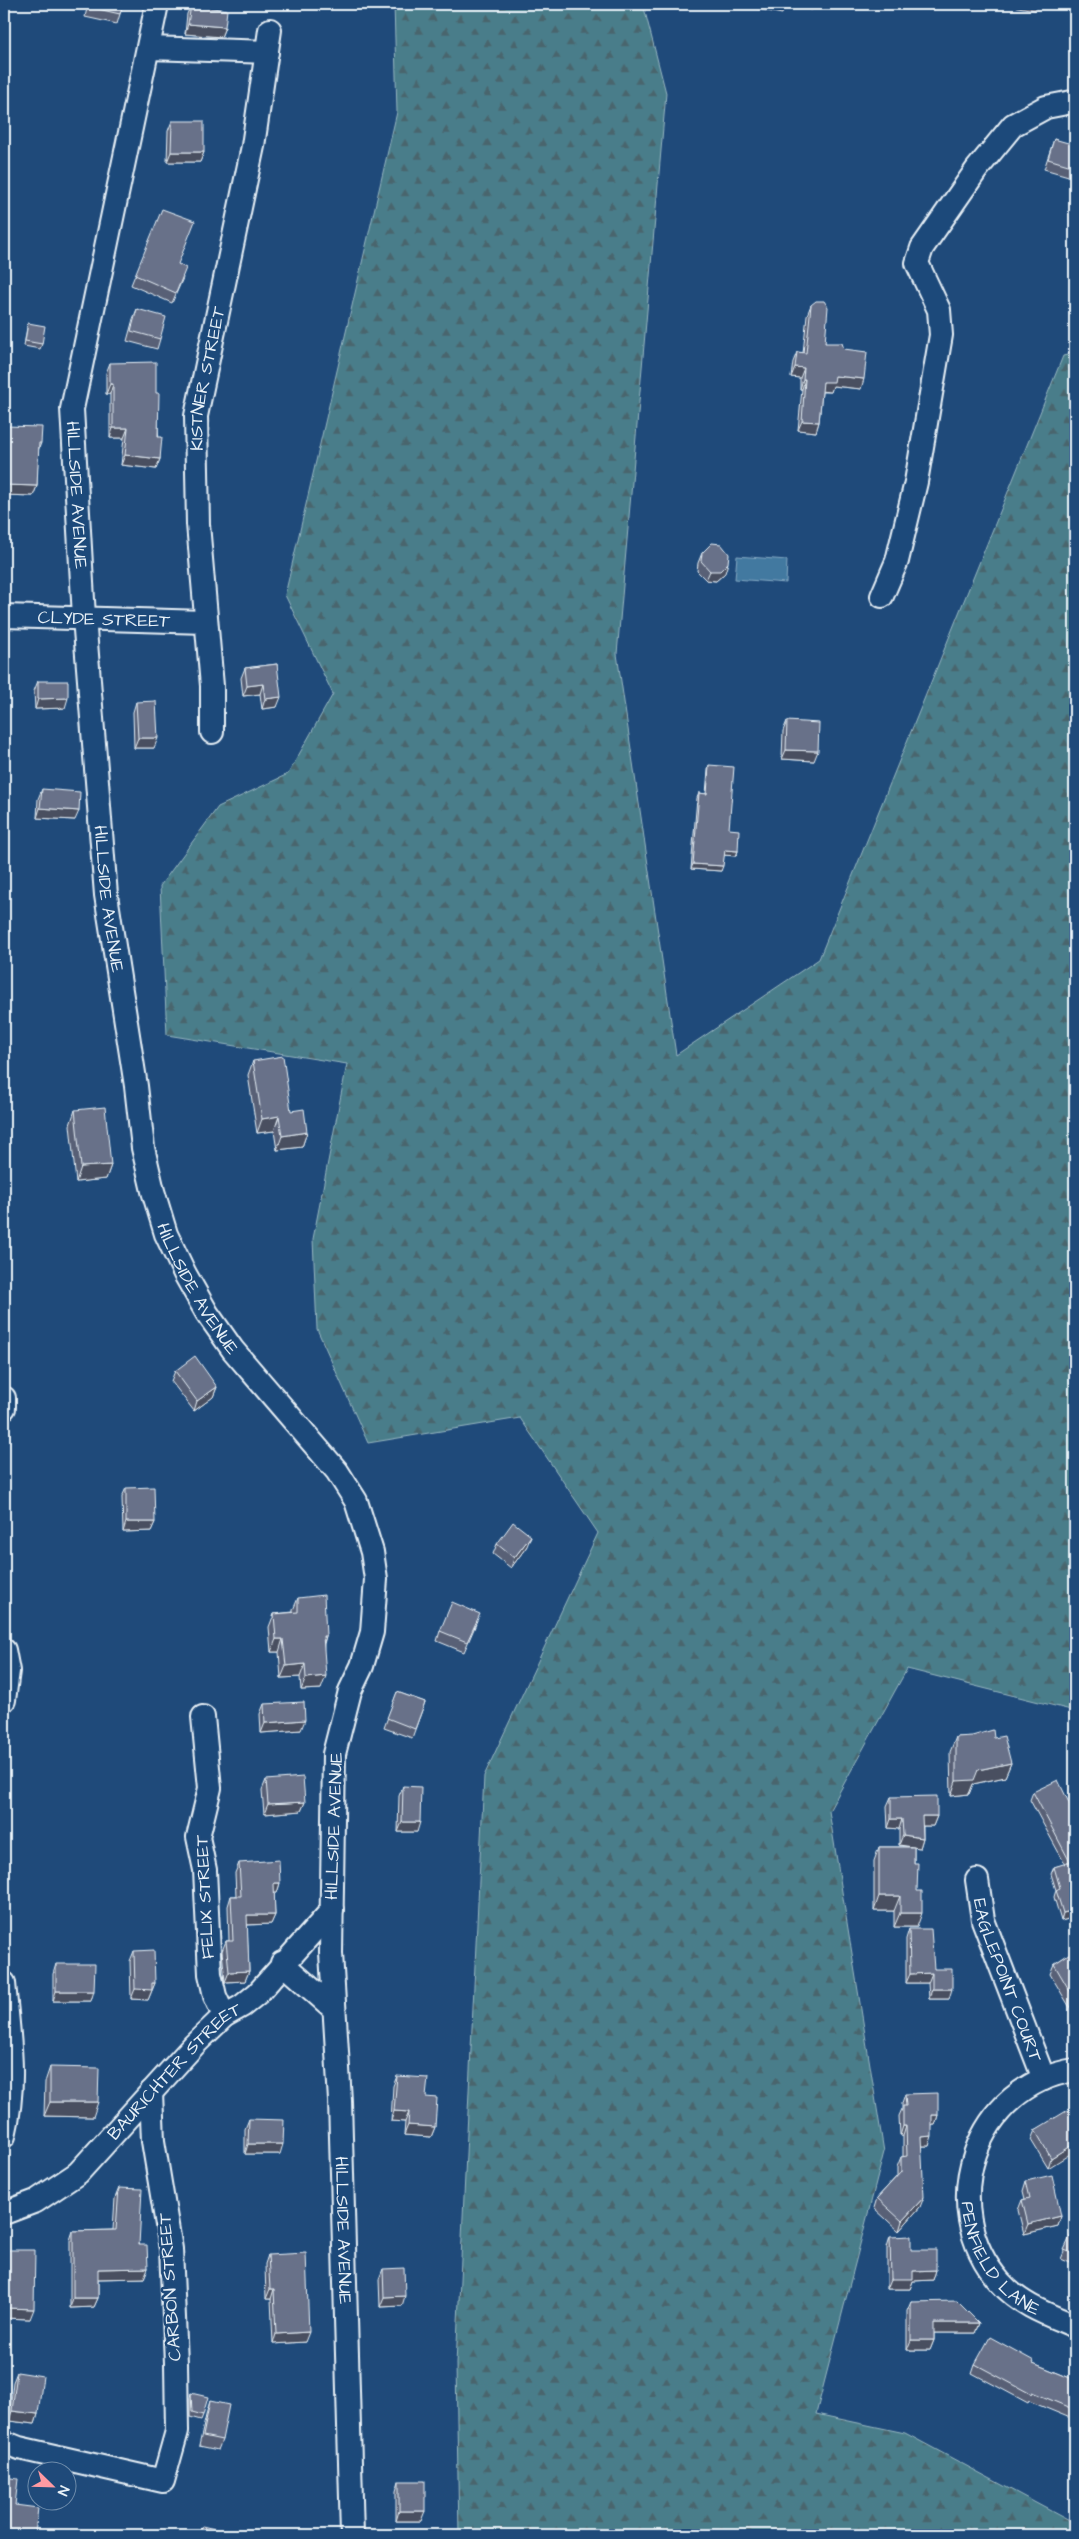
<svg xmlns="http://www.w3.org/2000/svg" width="1079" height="2539" font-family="'Architects Daughter',sans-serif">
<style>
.forest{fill:url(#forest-firs);stroke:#98b7c1}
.water{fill:#4379a0;stroke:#85a9c3}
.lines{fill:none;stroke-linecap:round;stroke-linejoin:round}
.minor-casing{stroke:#e8f1f8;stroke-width:26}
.minor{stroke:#1f4a7a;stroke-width:22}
.wall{fill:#596176;stroke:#e8f1f8}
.shaded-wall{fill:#494f60;stroke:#e8f1f8}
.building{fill:#687189;stroke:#e8f1f8}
.labels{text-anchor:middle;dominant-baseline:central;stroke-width:5;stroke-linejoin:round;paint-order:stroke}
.street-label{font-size:18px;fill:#e8f1f8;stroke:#1f4a7a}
</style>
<defs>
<pattern id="forest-firs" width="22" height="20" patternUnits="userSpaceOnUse" patternTransform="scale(1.25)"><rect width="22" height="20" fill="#497d8a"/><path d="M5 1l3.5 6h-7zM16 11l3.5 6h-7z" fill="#48656d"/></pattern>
</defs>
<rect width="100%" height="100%" fill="#1f4a7a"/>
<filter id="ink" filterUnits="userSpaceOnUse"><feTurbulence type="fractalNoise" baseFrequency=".02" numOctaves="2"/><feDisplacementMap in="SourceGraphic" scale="10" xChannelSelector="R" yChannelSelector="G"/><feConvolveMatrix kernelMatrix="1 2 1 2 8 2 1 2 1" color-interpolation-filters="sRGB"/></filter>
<g filter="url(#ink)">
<polygon class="forest" points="394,4 643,4 666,93 617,654 676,1055 819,959 1063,356 1075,353 1075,1186 1070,1188 1075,1217 1075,1711 907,1669 829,1811 884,2152 816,2414 905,2433 1075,2524 1075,2535 459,2535 456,2364 484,1776 598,1533 520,1418 368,1443 317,1329 313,1239 347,1064 167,1035 160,886 218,807 288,774 333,694 285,595 397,112"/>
<polygon class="water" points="737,556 787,560 786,583 735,579"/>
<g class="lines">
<defs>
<g id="minor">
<path id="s1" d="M157,4L72,409L84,617L106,895L136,1086L143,1148L153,1191L166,1234L185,1274L207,1313L233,1350L337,1471L356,1501L372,1552L376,1579L372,1632L362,1666L350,1691L334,1754L331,1953L340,2101L352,2535"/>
<polyline points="149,48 267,52"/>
<polyline points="882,596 897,561 916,482 941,335 939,310 917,263 922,248 977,169 1013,125 1046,107 1072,102 1075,104"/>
<path id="s2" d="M4,616L205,622"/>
<path id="s3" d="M212,732V686L198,524L196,416L253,146L270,30"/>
<polyline points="4,1398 4,1408"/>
<polyline points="4,1650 8,1671 4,1700"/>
<polyline points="203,1717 210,1788 198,1837 205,1870 210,1974 215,1996 224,2016"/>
<path id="s4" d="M977,1880L983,1920L1044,2079"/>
<polyline points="282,1963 334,2009"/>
<path d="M4,1983C9,2038 17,2081 4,2136"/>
<path id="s5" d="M1075,2070C975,2085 934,2207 1000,2282C1020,2305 1049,2315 1075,2326"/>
<path id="s6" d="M4,2213L36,2201L78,2173L194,2045L224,2016L242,2006L258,1993L332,1910"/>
<polyline points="4,2442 19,2448 163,2481 177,2431 176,2363 171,2249 153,2141 151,2092"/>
</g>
</defs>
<use href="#minor" class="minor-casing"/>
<use href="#minor" class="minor"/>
</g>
<g class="wall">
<polygon points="88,4 123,4 117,24 85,17"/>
<polygon points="749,4 814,4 812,10 785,5 782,14 748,7"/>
<polygon points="1001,4 1038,4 1035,10"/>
<polygon points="191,5 225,27 221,37 185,34 187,14"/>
<polygon points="172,121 204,152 200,162 167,162 168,131"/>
<polygon points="1054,139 1075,148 1075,189 1070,186 1072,177 1044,169"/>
<polygon points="178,264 183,278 172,303 131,285 135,275"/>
<polygon points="811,305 825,343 844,349 861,389 833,386 831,392 822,392 819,422 816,432 798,430 802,389 800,389 800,378 791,377 793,362 797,352 803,353 807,315"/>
<polygon points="137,309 160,339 157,349 127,341 133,319"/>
<polygon points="28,323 42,344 40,349 24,346 27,327"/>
<polygon points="110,363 156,393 160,459 156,469 121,465 124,438 110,438 110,394 106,394 106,373"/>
<polygon points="4,426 41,443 38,451 37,486 33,496 4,495"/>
<polygon points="702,553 725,573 716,581 706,580 697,571 698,563"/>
<polygon points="277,664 277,707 262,709 260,694 243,696 241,678 245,668"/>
<polygon points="38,681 65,708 35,709 34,691"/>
<polygon points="136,702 154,748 134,748 133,712"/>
<polygon points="787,721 814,761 782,759 783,731"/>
<polygon points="709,765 729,829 738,851 736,856 724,855 721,871 691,869 697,798 699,793 706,794 708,770"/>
<polygon points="42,789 75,820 37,818 38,799"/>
<polygon points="253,1061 307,1132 302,1147 277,1150 274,1131 257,1133 248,1075"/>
<polygon points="75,1110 111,1165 106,1179 76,1182 70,1125"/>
<polygon points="175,1371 217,1387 213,1397 194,1411 171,1381"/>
<polygon points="126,1488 155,1522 151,1531 123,1532 122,1497"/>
<polygon points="497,1544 527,1546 511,1568 493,1554"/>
<polygon points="298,1598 326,1636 324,1644 321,1689 301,1690 300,1677 281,1678 279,1652 271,1652 269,1627 274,1614 293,1612 293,1610"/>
<polygon points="476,1624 464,1652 437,1641 440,1631"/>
<polygon points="397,1692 425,1702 412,1738 384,1728"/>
<polygon points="264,1704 301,1730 261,1733 260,1714"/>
<polygon points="956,1737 994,1738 1011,1763 1005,1777 973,1784 969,1794 951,1796 950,1752"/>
<polygon points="266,1780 305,1802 301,1811 264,1814 262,1790"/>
<polygon points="403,1786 417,1832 398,1832 399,1796"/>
<polygon points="1033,1792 1075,1815 1075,1917 1061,1921 1054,1897 1056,1890 1051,1874 1054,1867 1065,1864 1030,1800"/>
<polygon points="891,1797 937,1816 933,1826 923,1826 923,1838 920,1848 914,1847 914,1863 917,1927 894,1927 894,1911 874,1911 874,1861 879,1847 912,1847 899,1845 899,1829 888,1828 887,1806"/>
<polygon points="239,1863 280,1883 277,1893 274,1893 275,1915 271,1924 247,1925 249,1971 245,1981 225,1982 222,1951 226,1941 229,1941 228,1906 231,1896 236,1896 235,1873"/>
<polygon points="909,1929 934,1969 949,1999 929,1999 928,1983 906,1983 906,1939"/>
<polygon points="1075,1950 1075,2016 1050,1974 1054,1964"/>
<polygon points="134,1951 155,1983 148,2000 131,1999 130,1961"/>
<polygon points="56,1964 91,2001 53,2001 53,1974"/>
<polygon points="50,2067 93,2117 44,2116 45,2082"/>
<polygon points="397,2076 426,2097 435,2127 431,2137 404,2135 405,2122 391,2121 393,2086"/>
<polygon points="905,2094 938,2115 935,2125 932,2125 929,2146 921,2146 920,2207 899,2231 874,2208 877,2198 897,2176 897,2167 901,2157 903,2157 903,2136 900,2136 899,2116 902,2109 902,2103"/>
<polygon points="1075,2110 1048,2168 1031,2140 1035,2130"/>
<polygon points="249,2119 280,2154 245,2154 245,2129"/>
<polygon points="1026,2181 1061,2216 1058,2226 1024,2234 1018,2210 1022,2200 1025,2199 1023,2191"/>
<polygon points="119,2188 148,2268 144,2278 98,2279 98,2298 94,2307 70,2308 70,2240 73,2231 113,2230 115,2198"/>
<polygon points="1075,2226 1075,2265 1061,2259"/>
<polygon points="890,2237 911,2250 936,2270 933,2280 913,2281 910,2289 887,2289 887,2247"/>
<polygon points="7,2250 30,2319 4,2318 4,2259"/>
<polygon points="268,2255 305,2342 273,2344 271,2299 266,2299 265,2264"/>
<polygon points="383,2269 402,2306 380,2307 379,2279"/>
<polygon points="911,2302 979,2323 975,2333 934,2333 934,2340 930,2350 907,2350 907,2311"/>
<polygon points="1033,2363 1075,2380 1075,2420 1029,2401 1028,2403 972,2373 975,2364"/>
<polygon points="17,2372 38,2414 35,2424 9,2421 13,2382"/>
<polygon points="191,2393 203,2415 201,2420 190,2417 190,2398"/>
<polygon points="210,2401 222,2440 218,2450 199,2446 207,2411"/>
<polygon points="4,2477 15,2505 35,2534 34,2535 4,2535"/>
<polygon points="399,2481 421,2521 396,2521 396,2491"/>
</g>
<g class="shaded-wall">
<polygon points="188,24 225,27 221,37 185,34"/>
<polygon points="171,152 204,152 200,162 167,162"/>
<polygon points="795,367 804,368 800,378 791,377"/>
<polygon points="835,376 864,379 861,389 833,386 831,392 819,391 823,382"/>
<polygon points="803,379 805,379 802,389 800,389"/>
<polygon points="110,384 113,384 110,394 106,394"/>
<polygon points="802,421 819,422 816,432 798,430"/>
<polygon points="113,428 128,428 124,438 110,438"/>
<polygon points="125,455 160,459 156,469 121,465"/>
<polygon points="4,458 6,458 4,465"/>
<polygon points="5,485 37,486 33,496 4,495 4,487"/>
<polygon points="728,563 725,573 716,581 706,580 710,571"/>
<polygon points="263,684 260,694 243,696 247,686"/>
<polygon points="281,697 277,707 262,709 265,699"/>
<polygon points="68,698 65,708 35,709 38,699"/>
<polygon points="138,738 158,738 154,748 134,748"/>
<polygon points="786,750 818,751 814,761 782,759"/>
<polygon points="40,808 79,811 75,820 37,818"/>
<polygon points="725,850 738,851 736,856 723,855"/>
<polygon points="693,864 723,866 721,871 691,869"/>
<polygon points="279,1116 274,1131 257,1133 262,1119"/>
<polygon points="307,1132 302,1147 277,1150 282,1136"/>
<polygon points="111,1165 106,1179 76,1182 81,1167"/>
<polygon points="217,1387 213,1397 194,1411 197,1401"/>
<polygon points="126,1522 155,1522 151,1531 123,1532"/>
<polygon points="531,1536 527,1546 511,1568 514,1558"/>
<polygon points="323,1636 326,1636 322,1648"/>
<polygon points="276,1639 283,1639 279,1652 271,1652"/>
<polygon points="305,1664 300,1677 281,1678 286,1666"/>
<polygon points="326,1676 321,1689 301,1690 306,1678"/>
<polygon points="305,1720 301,1730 261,1733 265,1723"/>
<polygon points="1011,1763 1005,1777 973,1784 969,1794 951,1796 956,1781 978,1770"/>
<polygon points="305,1802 301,1811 264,1814 268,1804"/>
<polygon points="922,1816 937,1816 933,1826 919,1826"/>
<polygon points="891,1819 902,1819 899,1829 888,1828"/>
<polygon points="402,1822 420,1822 417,1832 398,1832"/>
<polygon points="903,1835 923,1838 920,1848 899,1845"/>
<polygon points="274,1883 280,1883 277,1893 270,1893"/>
<polygon points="879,1896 900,1896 894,1911 874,1911"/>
<polygon points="1075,1910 1075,1917 1061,1921 1063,1913"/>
<polygon points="900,1913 922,1913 917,1927 894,1927"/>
<polygon points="247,1915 275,1915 271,1924 243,1925"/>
<polygon points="249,1971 245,1981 225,1982 229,1972"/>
<polygon points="932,1973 928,1983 906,1983 910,1974"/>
<polygon points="152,1983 155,1983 148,2000 131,1999 135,1989"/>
<polygon points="932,1989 952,1989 949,1999 929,1999"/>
<polygon points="56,1991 94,1991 91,2001 53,2001"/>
<polygon points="50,2102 98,2102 93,2117 44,2116"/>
<polygon points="394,2111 409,2112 405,2122 391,2121"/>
<polygon points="932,2115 938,2115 935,2125 928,2125"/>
<polygon points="408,2125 435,2127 431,2137 404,2135"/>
<polygon points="903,2126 906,2126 903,2136 900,2136"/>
<polygon points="932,2136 929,2146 917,2146 921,2137"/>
<polygon points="1075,2143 1075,2151 1048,2168 1051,2158"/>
<polygon points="248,2144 283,2144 280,2154 245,2154"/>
<polygon points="924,2197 920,2207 899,2231 902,2221"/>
<polygon points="1061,2216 1058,2226 1024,2234 1028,2224"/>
<polygon points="148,2268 144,2278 94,2279 98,2269"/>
<polygon points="936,2270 933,2280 913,2281 910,2289 887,2289 891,2279 913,2271"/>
<polygon points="270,2289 274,2289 271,2299 266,2299"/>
<polygon points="405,2296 402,2306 380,2307 384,2297"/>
<polygon points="73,2298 98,2298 94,2307 70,2308"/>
<polygon points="6,2308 34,2309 30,2319 4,2318 4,2316"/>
<polygon points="934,2323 979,2323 975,2333 930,2333"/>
<polygon points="309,2332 305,2342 273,2344 276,2334"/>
<polygon points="911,2340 934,2340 930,2350 907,2350"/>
<polygon points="12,2411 38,2414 35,2424 9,2421"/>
<polygon points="399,2511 425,2511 421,2521 396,2521"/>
<polygon points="4,2514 6,2514 4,2521"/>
<polygon points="5,2530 35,2534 34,2535 4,2535"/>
</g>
<g class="building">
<polygon points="89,4 123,4 120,14 89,7"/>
<polygon points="191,5 227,10 225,27 188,24"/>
<polygon points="172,121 204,121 204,152 171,152"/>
<polygon points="1054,139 1075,145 1075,167 1048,159"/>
<polygon points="4,156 9,156 4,199"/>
<polygon points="1075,168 1075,177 1073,176"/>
<polygon points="162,209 195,221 178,264 186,268 176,293 135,275"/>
<polygon points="816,301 824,301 828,307 825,343 842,343 844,349 867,352 864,379 835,376 834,382 823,382 819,422 802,421 805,379 803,379 804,368 795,367 797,352 806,353 811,305"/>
<polygon points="137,309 166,317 160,339 131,331"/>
<polygon points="28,323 45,326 42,344 25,341"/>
<polygon points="156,362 156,393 159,393 158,437 162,437 160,459 125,455 128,428 113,428 113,384 110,384 110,363"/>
<polygon points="4,426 42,427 41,443 39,443 37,486 5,485 6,458 4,458"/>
<polygon points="712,543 721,544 729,554 728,563 720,571 710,571 701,561 702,553"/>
<polygon points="277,664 281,697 265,699 263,684 247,686 245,668"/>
<polygon points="38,681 68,681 68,698 38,699"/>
<polygon points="156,701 158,738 138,738 136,702"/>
<polygon points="787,721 819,723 818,751 786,750"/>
<polygon points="709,765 734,767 729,829 739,830 738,851 725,850 723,866 693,864 699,793 707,794"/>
<polygon points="42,789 80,792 79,811 40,808"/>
<polygon points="283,1056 291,1111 304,1109 307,1132 282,1136 279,1116 262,1119 253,1061"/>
<polygon points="105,1107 111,1165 81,1167 75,1110"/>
<polygon points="195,1356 217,1387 197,1401 175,1371"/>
<polygon points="154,1487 155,1522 126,1522 126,1488"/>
<polygon points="513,1522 531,1536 514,1558 497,1544"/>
<polygon points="324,1595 326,1636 323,1636 326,1676 306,1678 305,1664 286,1666 283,1639 276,1639 274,1614 298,1612 298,1598"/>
<polygon points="452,1602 480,1614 467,1642 440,1631"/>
<polygon points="397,1692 425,1702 415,1729 387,1718"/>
<polygon points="304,1702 305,1720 265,1723 264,1704"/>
<polygon points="993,1730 994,1738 1004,1736 1011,1763 978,1770 974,1780 956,1781 956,1737 972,1736"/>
<polygon points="303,1777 305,1802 268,1804 266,1780"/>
<polygon points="1058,1780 1075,1815 1075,1834 1074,1834 1075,1840 1075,1910 1063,1913 1056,1890 1060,1888 1054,1867 1070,1862 1033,1792"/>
<polygon points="403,1786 421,1787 420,1822 402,1822"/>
<polygon points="937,1796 937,1816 922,1816 923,1838 903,1835 902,1819 891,1819 891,1797"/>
<polygon points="879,1847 914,1847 914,1863 918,1863 917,1891 922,1891 922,1913 900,1913 900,1896 879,1896"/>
<polygon points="279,1860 280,1883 274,1883 275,1915 247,1915 249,1971 229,1972 226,1941 233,1941 231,1896 241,1896 239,1863"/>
<polygon points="909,1929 931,1929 934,1969 952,1969 952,1989 932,1989 932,1973 910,1974"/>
<polygon points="154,1950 155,1983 152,1983 152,1990 135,1989 134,1951"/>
<polygon points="1075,1950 1075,2000 1054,1964"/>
<polygon points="56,1964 95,1964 94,1991 56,1991"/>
<polygon points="50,2067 99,2068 98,2102 50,2102"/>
<polygon points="397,2076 428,2078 426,2097 437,2098 435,2127 408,2125 409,2112 394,2111"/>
<polygon points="938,2093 938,2115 932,2115 932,2136 921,2137 924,2197 902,2221 877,2198 901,2172 901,2157 907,2156 906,2126 903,2126 903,2106 906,2106 905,2094"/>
<polygon points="1073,2107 1075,2110 1075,2143 1051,2158 1035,2130"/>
<polygon points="249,2119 284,2120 283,2144 248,2144"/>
<polygon points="1052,2175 1061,2216 1028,2224 1022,2200 1030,2198 1026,2181"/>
<polygon points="119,2188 142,2189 139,2245 147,2245 148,2268 98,2269 98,2298 73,2298 73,2231 116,2230"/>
<polygon points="1075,2226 1075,2254 1064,2250"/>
<polygon points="911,2236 911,2250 936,2250 936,2270 913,2271 913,2279 891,2279 890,2237"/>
<polygon points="7,2250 35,2250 34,2309 6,2308"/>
<polygon points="306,2253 309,2332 276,2334 274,2289 270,2289 268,2255"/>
<polygon points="404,2268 405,2296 384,2297 383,2269"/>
<polygon points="957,2301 979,2323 934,2323 934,2340 911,2340 911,2302"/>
<polygon points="990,2337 1034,2361 1033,2363 1075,2380 1075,2410 1032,2392 1031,2394 975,2364"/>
<polygon points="17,2372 43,2376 38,2414 12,2411"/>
<polygon points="191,2393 208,2397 203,2415 192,2412"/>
<polygon points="210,2401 229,2405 222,2440 203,2436"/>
<polygon points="4,2477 18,2479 15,2505 38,2508 35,2534 5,2530 6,2514 4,2514"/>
<rect x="399" y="2481" width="26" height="30"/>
<polygon points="202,2526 219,2530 218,2535 200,2535"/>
</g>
</g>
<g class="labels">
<g class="street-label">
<text stroke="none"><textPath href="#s3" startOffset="355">KISTNER STREET</textPath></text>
<text stroke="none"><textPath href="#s1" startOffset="500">HILLSIDE AVENUE</textPath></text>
<text stroke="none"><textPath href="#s2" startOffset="100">CLYDE STREET</textPath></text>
<text stroke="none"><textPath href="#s1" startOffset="905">HILLSIDE AVENUE</textPath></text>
<text stroke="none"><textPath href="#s1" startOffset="1309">HILLSIDE AVENUE</textPath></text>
<text transform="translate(334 1826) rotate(-88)">HILLSIDE AVENUE</text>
<text transform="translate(205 1897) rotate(-93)">FELIX STREET</text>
<text stroke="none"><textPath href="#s4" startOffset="105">EAGLEPOINT COURT</textPath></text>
<text stroke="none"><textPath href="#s6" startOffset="225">BAURICHTER STREET</textPath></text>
<text stroke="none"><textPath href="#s1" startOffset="2314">HILLSIDE AVENUE</textPath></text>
<text stroke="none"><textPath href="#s5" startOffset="254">PENFIELD LANE</textPath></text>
<text transform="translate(170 2287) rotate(-94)">CARBON STREET</text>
</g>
</g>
<rect width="1079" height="2539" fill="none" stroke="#1f4a7a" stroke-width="20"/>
<rect x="10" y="10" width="1059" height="2519" fill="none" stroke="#e8f1f8" stroke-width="2" filter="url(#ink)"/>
<g transform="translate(52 2486) rotate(113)"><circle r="24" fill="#1f4a7a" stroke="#6f8dac"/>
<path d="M0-4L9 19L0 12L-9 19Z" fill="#ff9aa2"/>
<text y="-8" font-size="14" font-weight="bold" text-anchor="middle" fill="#e8f1f8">N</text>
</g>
</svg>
